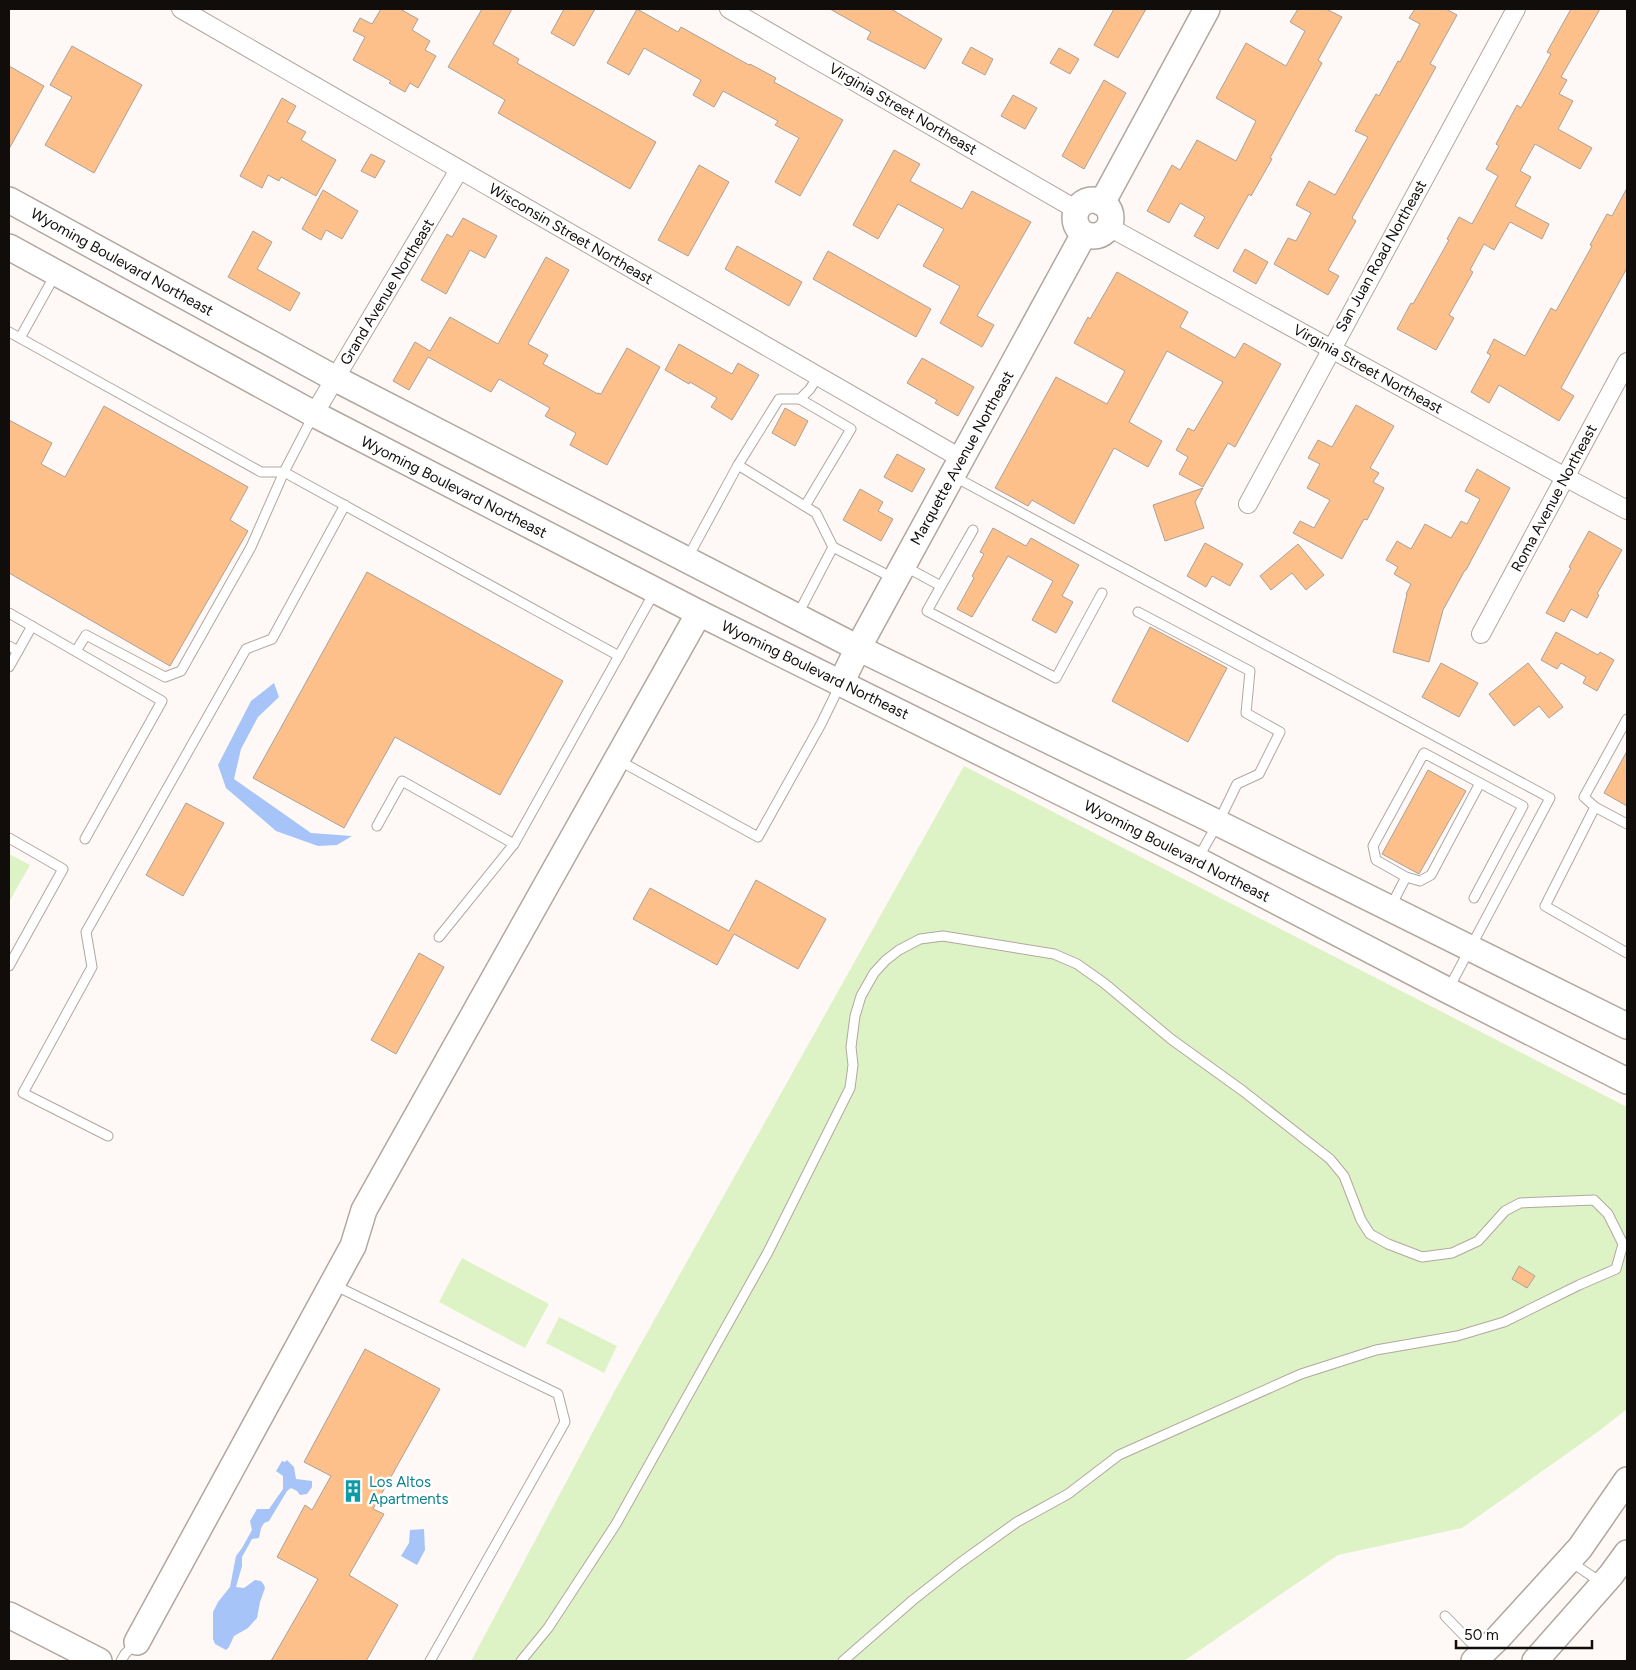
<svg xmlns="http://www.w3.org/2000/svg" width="1636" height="1670" font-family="Figtree,sans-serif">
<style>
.green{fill:#def3c5}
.water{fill:#a6c4f7}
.building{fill:#fdc08a;stroke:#aba198}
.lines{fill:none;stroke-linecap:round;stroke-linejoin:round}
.lane-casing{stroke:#b2a79f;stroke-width:11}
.street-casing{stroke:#b2a79f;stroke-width:20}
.secondary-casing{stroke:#b2a79f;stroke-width:28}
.lane{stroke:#fff;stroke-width:9}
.street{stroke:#fff;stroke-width:18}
.secondary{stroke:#fff;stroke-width:25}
.labels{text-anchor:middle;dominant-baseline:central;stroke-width:5;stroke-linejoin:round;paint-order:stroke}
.street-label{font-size:15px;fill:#100d0a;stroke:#fff}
.culture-label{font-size:15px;fill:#0d838f;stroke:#fff;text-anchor:start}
</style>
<rect width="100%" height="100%" fill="#fef9f6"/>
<g class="green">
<polygon points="964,766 1627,1107 1627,1409 1599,1431 1462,1528 1338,1555 1184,1661 471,1661 614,1392"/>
<polygon points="9,854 30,865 9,902"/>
<polygon points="462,1258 549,1304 525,1348 439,1302"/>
<polygon points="559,1317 617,1346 604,1373 546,1343"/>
</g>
<g class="water">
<polygon points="274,683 279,697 258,717 241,749 234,779 311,833 352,836 337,845 318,846 276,831 226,788 218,765 251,701"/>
<polygon points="287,1460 294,1467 296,1479 312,1481 312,1487 307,1494 300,1495 297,1491 291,1488 287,1491 269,1521 264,1523 261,1528 259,1538 252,1539 242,1557 242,1566 236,1587 244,1588 255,1580 261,1581 264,1585 265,1588 260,1602 257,1618 248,1628 234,1636 229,1647 226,1650 215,1644 213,1639 213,1612 218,1602 230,1587 236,1556 242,1548 252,1530 250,1521 257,1509 269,1509 283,1489 283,1476 276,1471 282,1461 285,1462"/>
<polygon points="424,1529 425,1550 417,1565 401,1556 409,1543 410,1530"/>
</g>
<g class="building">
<polygon points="381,9 400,9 418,19 412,30 430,41 425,50 436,56 418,88 410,83 405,92 389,83 391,81 353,60 365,37 353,31 360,18 372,24"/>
<polygon points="482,9 512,9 493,44 519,59 517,63 656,142 630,189 498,113 505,100 448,67"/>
<polygon points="564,9 595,9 574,46 551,33"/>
<polygon points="637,9 678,32 681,27 749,65 750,64 776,78 774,82 843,120 800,196 775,182 799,138 775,125 778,121 723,91 714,107 693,95 701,80 644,48 629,75 607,63"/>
<polygon points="830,9 891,9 942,39 925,69 867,39 871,32"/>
<polygon points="1114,9 1146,9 1118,58 1094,45"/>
<polygon points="1298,9 1326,9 1342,17 1318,60 1322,63 1270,158 1272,159 1251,196 1249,194 1218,249 1194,236 1205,217 1180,203 1169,223 1147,211 1172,165 1180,170 1197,140 1236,161 1256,121 1216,98 1246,43 1286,66 1305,31 1290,22"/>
<polygon points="1415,9 1446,9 1457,15 1430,64 1436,67 1352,218 1356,221 1328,270 1339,276 1328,295 1274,264 1288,238 1296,241 1311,213 1296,205 1309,181 1335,195 1368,137 1355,131 1376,94 1379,96 1398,61 1400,62 1420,24 1409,18"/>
<polygon points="1571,9 1600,9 1561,77 1567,80 1559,94 1573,101 1558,129 1592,148 1580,169 1535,144 1520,171 1531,177 1515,206 1549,224 1542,239 1510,222 1494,250 1484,244 1470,270 1473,272 1449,315 1454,318 1436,350 1397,329 1411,303 1413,304 1449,240 1447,239 1459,217 1472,224 1498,176 1486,169 1499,146 1496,144 1517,105 1521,108 1551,54 1547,52"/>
<polygon points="72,46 142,85 94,173 45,145 72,97 50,85"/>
<polygon points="971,47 993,59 985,75 962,63"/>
<polygon points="1059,48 1079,59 1070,74 1050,63"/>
<polygon points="9,66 44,86 9,149"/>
<polygon points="1104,80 1126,93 1084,169 1062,156"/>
<polygon points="1013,95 1037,108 1025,129 1001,116"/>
<polygon points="282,98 296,106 287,122 306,132 301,140 336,160 316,196 281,177 279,181 268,175 262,188 240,176"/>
<polygon points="894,150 920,164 910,181 962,209 972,191 1031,222 977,316 994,325 982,347 940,323 960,286 923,266 944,229 898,204 878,239 853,225"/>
<polygon points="371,154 385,161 375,178 361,171"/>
<polygon points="699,165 729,182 688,256 658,240"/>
<polygon points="1627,188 1627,268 1561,388 1574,396 1559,421 1499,385 1489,403 1471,392 1491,355 1487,353 1494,339 1525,356 1551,308 1556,311 1592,246 1590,245 1607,214 1612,216"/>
<polygon points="323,190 358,211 342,239 326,230 321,240 302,229"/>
<polygon points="463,218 497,236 485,258 470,250 446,294 421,280 447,234 452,237"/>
<polygon points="253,231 272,242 257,269 300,293 290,311 228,277"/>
<polygon points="737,246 802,282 789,306 725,269"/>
<polygon points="1245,249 1268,262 1256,284 1233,271"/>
<polygon points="828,251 931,309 916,337 813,279"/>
<polygon points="546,257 569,270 528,344 548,355 543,364 598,394 598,393 601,394 627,348 660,367 607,465 570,445 576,433 545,416 550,408 499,379 491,392 428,357 409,390 393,381 415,342 430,351 450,317 498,344"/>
<polygon points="1117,272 1188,312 1180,327 1235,358 1244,343 1281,364 1235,447 1228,443 1203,487 1179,474 1188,457 1176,450 1188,428 1194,431 1223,382 1167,351 1129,422 1162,441 1148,467 1114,448 1074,524 1032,500 1028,506 995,488 1056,377 1107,404 1125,371 1074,343 1088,317 1090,319"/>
<polygon points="679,344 732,374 738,363 759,375 732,420 711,407 717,398 690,382 689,384 665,370"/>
<polygon points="922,358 974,387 958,416 935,403 937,400 907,383"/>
<polygon points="1356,405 1394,426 1370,468 1379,473 1373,482 1384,488 1367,520 1364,519 1342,559 1293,533 1300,521 1314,528 1330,500 1307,488 1320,464 1308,458 1318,440 1332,447"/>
<polygon points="104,406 248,487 230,520 248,531 170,666 9,573 9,420 52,443 41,464 65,477"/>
<polygon points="785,408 808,421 795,446 772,433"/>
<polygon points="897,454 925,469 912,492 884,477"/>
<polygon points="1477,469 1510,488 1466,570 1465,570 1443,610 1429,662 1393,652 1407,594 1406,594 1411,584 1394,574 1398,567 1386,560 1397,541 1411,549 1425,524 1451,538 1461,521 1467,524 1480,499 1465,491"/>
<polygon points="1203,488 1195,502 1204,528 1165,541 1153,505"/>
<polygon points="860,489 883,502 878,511 893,519 881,541 843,520"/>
<polygon points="993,528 1026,546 1031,538 1079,565 1062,596 1073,602 1056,633 1032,620 1053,581 1008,556 972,617 957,609 974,578 972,576 984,554 980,552"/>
<polygon points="1589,531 1622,550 1597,594 1599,595 1587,618 1571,609 1564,622 1546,613 1571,568 1569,567"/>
<polygon points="1205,543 1243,564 1230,586 1212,576 1206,587 1187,576"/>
<polygon points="1298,544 1324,575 1306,590 1292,573 1271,590 1260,576"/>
<polygon points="367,572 563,681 500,795 395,737 344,828 253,778"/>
<polygon points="1150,627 1227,668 1188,742 1112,701"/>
<polygon points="1556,632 1598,655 1600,652 1614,660 1597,691 1583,683 1586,677 1561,663 1557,669 1541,660"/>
<polygon points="1441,663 1478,683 1459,717 1422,697"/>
<polygon points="1528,663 1563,707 1549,718 1539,706 1514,726 1489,694"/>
<polygon points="1627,751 1627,806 1604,793"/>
<polygon points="1428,770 1466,791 1419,874 1382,854"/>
<polygon points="186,803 224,823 183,896 146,875"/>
<polygon points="756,880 826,919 798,969 734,934 717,965 633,919 650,888 729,931"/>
<polygon points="419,953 444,967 396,1054 371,1040"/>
<polygon points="1519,1266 1535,1276 1527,1288 1512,1279"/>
<polygon points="365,1349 440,1389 373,1509 384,1514 349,1575 398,1605 366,1661 271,1661 318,1579 277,1557 305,1505 312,1510 331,1476 304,1462"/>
</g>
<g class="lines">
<defs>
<g id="lane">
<polyline points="9,332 261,472 284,472 619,656"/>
<polyline points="20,338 55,275"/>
<polyline points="800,399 851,429 805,506"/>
<polyline points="738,465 779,399 800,399 810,389 818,376"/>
<polyline points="955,477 1550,798 1449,988"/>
<polyline points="833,547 895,579"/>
<polyline points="687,559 738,465 816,513 833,547 797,616"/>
<polyline points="904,566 941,586 973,530"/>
<polyline points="941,586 927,611 1056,678 1102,593"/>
<polyline points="1138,612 1250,671 1246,713 1280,732 1259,774 1237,784 1218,823 1197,860"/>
<polyline points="9,613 162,701 85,839"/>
<polyline points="9,646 18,651"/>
<polyline points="76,651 86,635 165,677 181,671 251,547 284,472 314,414"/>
<polyline points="9,667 32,626"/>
<polyline points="1627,719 1584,797 1595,807 1545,906 1627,953"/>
<polyline points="618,760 758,837 821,724 840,685"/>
<polyline points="1595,807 1627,824"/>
<polyline points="377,826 402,781 514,844"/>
<polyline points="9,838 63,869 9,966"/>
<polyline points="1474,898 1523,806 1480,783"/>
<polyline points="1391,906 1406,877 1376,860 1373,846 1424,753 1480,783 1431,875 1420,881 1406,877"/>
<polyline points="439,937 514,844 655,591"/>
<polyline points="108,1136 23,1093 92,967 86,932 246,649 272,639 345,505"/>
<polyline points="334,1285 558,1394 565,1422 430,1661"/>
<polyline points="1571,1562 1602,1583"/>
<polyline points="1445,1616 1481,1653"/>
<polyline points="121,1661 125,1654 137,1642"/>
<polyline points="521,1661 548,1628 616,1524 768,1252 850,1088 853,1065 851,1047 855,1016 861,996 874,973 886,960 899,950 920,939 943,936 1054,954 1077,964 1104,983 1171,1039 1243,1091 1330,1159 1344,1176 1361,1220 1370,1234 1388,1244 1422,1257 1452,1253 1478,1241 1505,1211 1520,1203 1594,1200 1608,1214 1623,1244 1616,1269 1579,1285 1504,1322 1457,1336 1376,1350 1301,1374 1119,1455 1068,1494 1017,1522 960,1563 913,1600 843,1661"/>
</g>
<g id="street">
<polyline points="181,9 962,459"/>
<polyline points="729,9 1077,210"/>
<polyline points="1109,227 1565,477 1627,510"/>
<polyline points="314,414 459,170"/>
<polyline points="1248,504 1516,9"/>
<polyline points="1481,634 1627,362"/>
</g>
<g id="secondary">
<polyline points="9,200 336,379 858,648 1218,823 1627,1026"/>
<circle cx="1093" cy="218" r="18"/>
<polyline points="1102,203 1207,9"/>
<polyline points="9,247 314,414 699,613 1197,860 1447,990 1627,1081"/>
<polyline points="841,683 858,648 1084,234"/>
<polyline points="9,1615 99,1661"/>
<polyline points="137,1642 353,1246 364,1210 699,613"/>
<polyline points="1474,1661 1498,1638 1580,1548 1627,1480"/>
<polyline points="1535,1661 1611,1575 1627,1553"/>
</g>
</defs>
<use href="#lane" class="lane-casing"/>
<use href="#street" class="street-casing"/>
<use href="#secondary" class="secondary-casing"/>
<use href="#lane" class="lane"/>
<use href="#street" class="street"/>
<use href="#secondary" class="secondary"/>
</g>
<defs>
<symbol id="building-bare" viewBox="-9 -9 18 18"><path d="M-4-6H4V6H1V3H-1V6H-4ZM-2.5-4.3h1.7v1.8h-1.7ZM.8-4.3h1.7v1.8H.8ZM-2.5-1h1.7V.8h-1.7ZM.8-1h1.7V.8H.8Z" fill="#0f9aa8" stroke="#fff" stroke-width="2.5" paint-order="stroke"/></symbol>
</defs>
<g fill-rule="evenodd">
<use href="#building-bare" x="337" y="1475" width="32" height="32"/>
</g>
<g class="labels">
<g class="street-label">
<text transform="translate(903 109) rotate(30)">Virginia Street Northeast</text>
<text transform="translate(571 234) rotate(30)">Wisconsin Street Northeast</text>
<text transform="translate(1381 256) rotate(-61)">San Juan Road Northeast</text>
<text transform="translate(122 262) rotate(29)">Wyoming Boulevard Northeast</text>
<text transform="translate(387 292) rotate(-59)">Grand Avenue Northeast</text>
<text transform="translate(1368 369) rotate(29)">Virginia Street Northeast</text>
<text transform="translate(962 458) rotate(-61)">Marquette Avenue Northeast</text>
<text transform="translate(454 487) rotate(27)">Wyoming Boulevard Northeast</text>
<text transform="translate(1554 498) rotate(-62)">Roma Avenue Northeast</text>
<text transform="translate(815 670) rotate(26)">Wyoming Boulevard Northeast</text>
<text transform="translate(1177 851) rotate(27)">Wyoming Boulevard Northeast</text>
</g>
<g class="culture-label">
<text x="369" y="1482">Los Altos<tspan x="369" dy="17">Apartments</tspan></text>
</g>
</g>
<rect width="1636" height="1670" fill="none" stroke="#100d0a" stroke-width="20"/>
<path d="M1456 1640v8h136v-8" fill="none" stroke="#100d0a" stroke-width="2.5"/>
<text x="1464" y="1640" font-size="15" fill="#100d0a" stroke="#ffffff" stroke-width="4" paint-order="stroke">50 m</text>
</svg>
